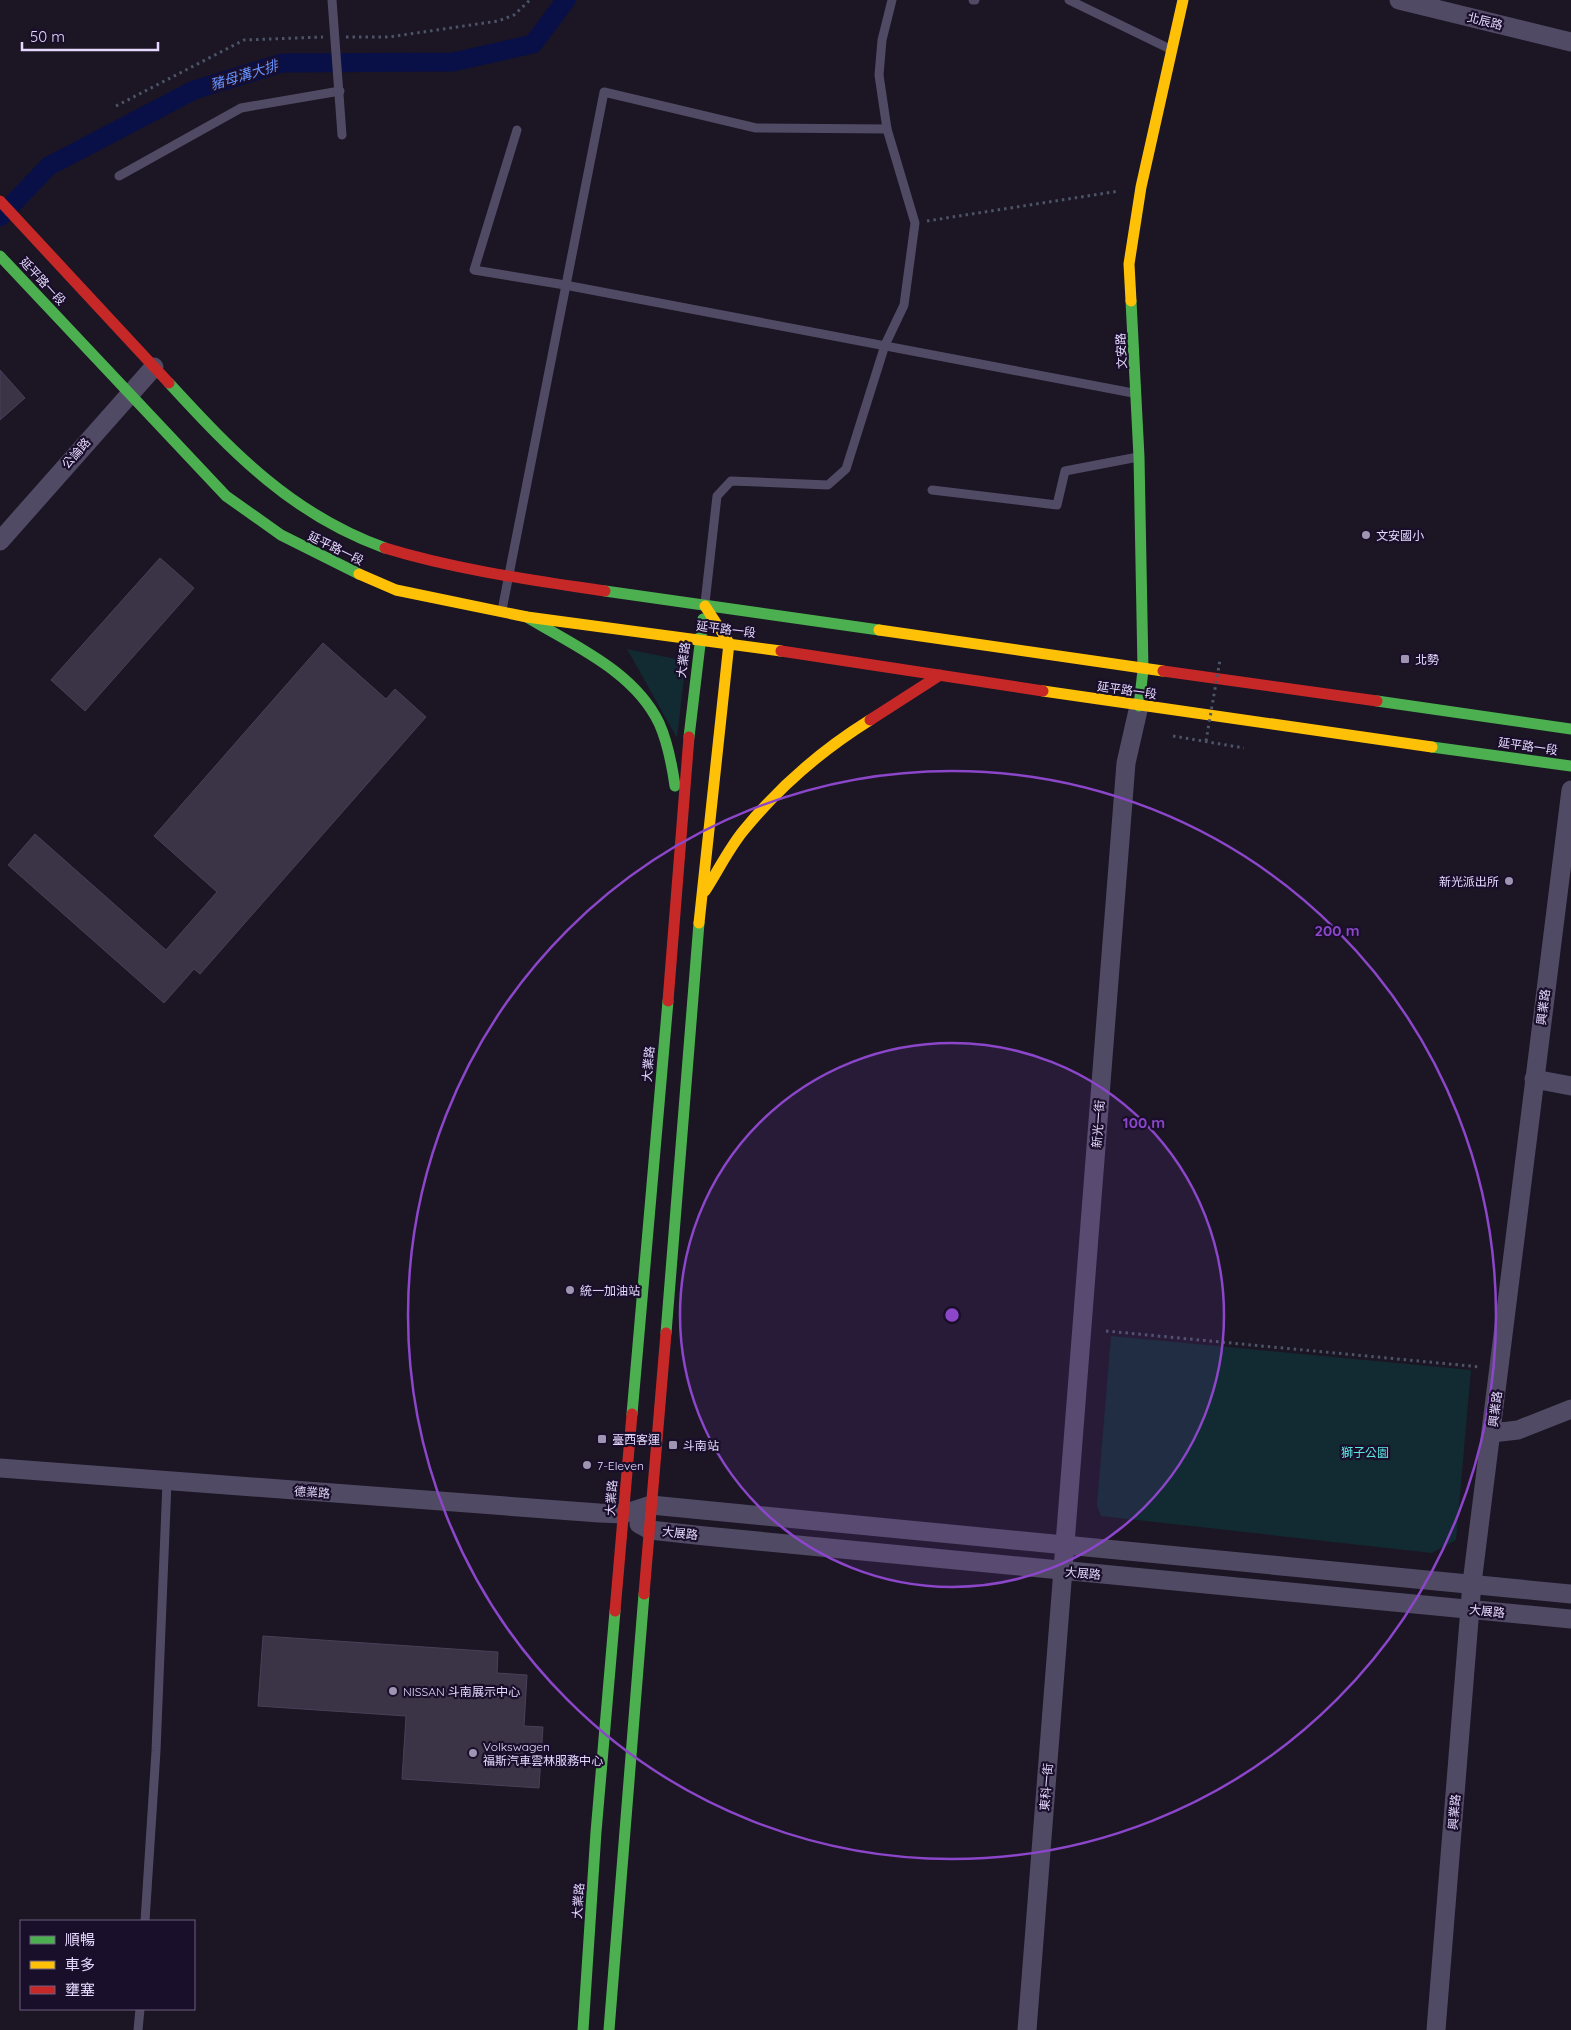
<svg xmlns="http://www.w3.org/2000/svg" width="1571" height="2030" font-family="Quicksand,'Noto Sans TC',sans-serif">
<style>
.green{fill:#122a32}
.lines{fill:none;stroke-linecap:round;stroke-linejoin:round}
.canal{stroke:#091047;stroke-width:19}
.building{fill:#3b3346;stroke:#494058}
.path{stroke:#4c5468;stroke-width:3;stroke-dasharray:2.5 4;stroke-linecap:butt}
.lane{stroke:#514a65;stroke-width:9}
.street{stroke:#514a65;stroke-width:19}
.fast{stroke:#4caf50;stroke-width:11}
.slow{stroke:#ffc107;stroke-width:11}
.jam{stroke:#c62828;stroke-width:11}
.path-bridge{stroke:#4c5468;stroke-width:3;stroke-dasharray:2.5 4;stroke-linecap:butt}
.ring{fill:none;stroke:#8b46c9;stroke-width:2.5}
.poi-dot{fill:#9f94b2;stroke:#1a0f2a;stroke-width:2}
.labels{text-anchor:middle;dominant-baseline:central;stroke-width:4.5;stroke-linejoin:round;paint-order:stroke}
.street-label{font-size:12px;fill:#e6d8ff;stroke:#1a0f2a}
.poi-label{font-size:12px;fill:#e6d8ff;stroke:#1a0f2a;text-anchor:start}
.park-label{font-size:12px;fill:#5be8e7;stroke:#1a0f2a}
.water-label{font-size:14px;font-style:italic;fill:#6693ff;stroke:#1a0f2a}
.centre{fill:#8b46c9;stroke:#1a0f2a;stroke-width:2.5}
.ring-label{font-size:15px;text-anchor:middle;font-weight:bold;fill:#8b46c9;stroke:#1a0f2a;stroke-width:4.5;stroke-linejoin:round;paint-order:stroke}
</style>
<rect width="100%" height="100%" fill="#1b1524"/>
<g class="green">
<polygon points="627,649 686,661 677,738"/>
<polygon points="1111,1336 1471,1370 1456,1540 1432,1553 1101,1516 1097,1505"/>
</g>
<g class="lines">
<polyline class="canal" points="0,217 49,166 194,90 282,63 453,62 533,44 566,0"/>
</g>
<g class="building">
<polygon points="0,370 25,398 0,420"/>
<polygon points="160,558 194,588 85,711 51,680"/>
<polygon points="323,643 386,699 395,689 426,717 200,974 194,969 164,1003 8,865 35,834 166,950 217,892 154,836"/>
<polygon points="263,1636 498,1652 497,1673 527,1675 524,1726 543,1727 539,1788 402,1779 406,1716 258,1706"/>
</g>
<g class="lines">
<g class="path">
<polyline points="346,37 389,37 498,21 514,15 530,0"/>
<polyline points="116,106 244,40 323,37"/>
<polyline points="927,221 1119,191"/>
<polyline points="1173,736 1244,748"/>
<polyline points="1106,1331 1481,1367"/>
</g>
<g class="lane">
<polyline points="332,0 342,135"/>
<polyline points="973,0 975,0"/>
<polyline points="1069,0 1170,49"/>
<polyline points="517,130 474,270 565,285 1133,393"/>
<polyline points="119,176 241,108 340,91"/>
<polyline points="932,490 1057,505 1065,471 1138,457"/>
<polyline points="705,603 717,496 731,481 828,485 846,469 885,345 904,305 915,223 887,129 879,75 882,40 892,0"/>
<polyline points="502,610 604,92 756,128 887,129"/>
<polyline points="145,1921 156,1751 167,1482"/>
<polyline points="138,2030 140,2009"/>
</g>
<g class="street">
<polyline points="1399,0 1571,42"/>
<polyline points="0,541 154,367"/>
<polyline points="1534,1079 1571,1086"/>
<polyline points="1492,1433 1518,1430 1571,1409"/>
<polyline points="0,1468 599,1513 623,1514 651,1505 1571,1594"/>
<polyline points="639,1524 650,1530 705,1536 1571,1619"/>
<polyline points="1027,2030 1126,763 1139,706"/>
<polyline points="1436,2030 1472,1583 1571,790"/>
</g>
<g class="fast">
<polyline points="0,256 226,496 281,535 359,574"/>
<polyline points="1131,301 1139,457 1143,670 1139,706"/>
<path d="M169,383C234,454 293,515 385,548"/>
<polyline points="605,591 879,630"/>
<path d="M527,617C574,646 634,671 659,723C668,743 672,765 675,786"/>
<polyline points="1377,701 1571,729"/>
<polyline points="689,737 703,619"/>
<polyline points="1432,747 1571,766"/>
<polyline points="666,1333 699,923"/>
<polyline points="632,1414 668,1001"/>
<polyline points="583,2030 596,1832 615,1611"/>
<polyline points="609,2030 644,1594"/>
</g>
<g class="slow">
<polyline points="1131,301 1129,264 1141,187 1183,0"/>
<polyline points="359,574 396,590 527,617 781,651"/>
<polyline points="879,630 1163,671"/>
<polyline points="1043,691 1432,747"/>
<path d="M705,891C718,871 729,848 744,830C780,786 822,750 870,720"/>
<polyline points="699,923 729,643 705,606"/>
</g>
<g class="jam">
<polyline points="0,201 169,383"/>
<path d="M385,548C457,570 531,580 605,591"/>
<polyline points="781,651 1043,691"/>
<polyline points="1163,671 1377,701"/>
<polyline points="870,720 940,675"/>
<polyline points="668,1001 689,737"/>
<polyline points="644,1594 666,1333"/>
<polyline points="615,1611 632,1414"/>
</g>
<polyline class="path-bridge" points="1206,741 1220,660"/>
</g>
<circle cx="952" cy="1315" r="272" fill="#8b46c9" fill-opacity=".12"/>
<g class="ring">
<circle cx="952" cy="1315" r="272"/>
<circle cx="952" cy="1315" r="544"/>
</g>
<g class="poi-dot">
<circle cx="1366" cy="535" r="5"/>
<rect x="1400" y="654" width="10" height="10" rx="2.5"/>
<circle cx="1509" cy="881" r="5"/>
<circle cx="570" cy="1290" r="5"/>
<rect x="597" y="1434" width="10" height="10" rx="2.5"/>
<rect x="668" y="1440" width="10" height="10" rx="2.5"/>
<circle cx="587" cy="1465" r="5"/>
<circle cx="393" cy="1691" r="5"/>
<circle cx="473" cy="1753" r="5"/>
</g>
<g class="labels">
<g class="street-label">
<text transform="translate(1485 21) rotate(14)">北辰路</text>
<text transform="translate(43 281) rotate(47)">延平路一段</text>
<text transform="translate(1121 351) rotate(-93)">文安路</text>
<text transform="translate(76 453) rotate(-49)">公論路</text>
<text transform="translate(336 548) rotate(26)">延平路一段</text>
<text transform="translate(726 629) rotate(7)">延平路一段</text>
<text transform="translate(683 660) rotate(-83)">大業路</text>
<text transform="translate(1127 690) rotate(8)">延平路一段</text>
<text transform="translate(1528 746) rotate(8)">延平路一段</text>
<text transform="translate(1543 1007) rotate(-83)">興業路</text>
<text transform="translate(648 1064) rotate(-85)">大業路</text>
<text transform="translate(1098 1124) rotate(-86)">新光一街</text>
<text transform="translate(1495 1409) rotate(-83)">興業路</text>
<text transform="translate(312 1492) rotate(4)">德業路</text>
<text transform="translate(611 1498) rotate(-86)">大業路</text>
<text transform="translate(680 1533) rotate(6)">大展路</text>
<text transform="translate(1083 1573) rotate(5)">大展路</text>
<text transform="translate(1487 1611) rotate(6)">大展路</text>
<text transform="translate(1046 1787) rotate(-85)">東科一街</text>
<text transform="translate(1454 1812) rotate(-85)">興業路</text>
<text transform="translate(578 1901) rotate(-86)">大業路</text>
</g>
<g class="poi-label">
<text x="1376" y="535">文安國小</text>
<text x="1415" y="659">北勢</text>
<text x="1499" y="881" text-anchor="end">新光派出所</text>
<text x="580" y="1290">統一加油站</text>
<text x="612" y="1439">臺西客運</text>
<text x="683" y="1445">斗南站</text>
<text x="597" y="1465">7-Eleven</text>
<text x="403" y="1691">NISSAN 斗南展示中心</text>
<text x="483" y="1746">Volkswagen<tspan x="483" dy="14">福斯汽車雲林服務中心</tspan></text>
</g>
<g class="park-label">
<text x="1365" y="1452">獅子公園</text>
</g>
<g class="water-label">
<text transform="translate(244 75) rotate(-17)">豬母溝大排</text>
</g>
</g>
<circle cx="952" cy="1315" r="8" class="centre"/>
<g class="ring-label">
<text x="1337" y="936">200 m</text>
<text x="1144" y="1128">100 m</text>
</g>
<rect x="20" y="1920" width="175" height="90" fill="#1a0f2a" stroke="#6c5f7f"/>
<rect x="30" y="1936" width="25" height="8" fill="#4caf50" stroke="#6c5f7f"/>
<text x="65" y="1945" font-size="15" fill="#e6d8ff">順暢</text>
<rect x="30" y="1961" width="25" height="8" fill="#ffc107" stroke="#6c5f7f"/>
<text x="65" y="1970" font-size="15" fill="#e6d8ff">車多</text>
<rect x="30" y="1986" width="25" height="8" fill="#c62828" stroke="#6c5f7f"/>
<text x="65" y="1995" font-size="15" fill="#e6d8ff">壅塞</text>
<path d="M22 42v8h136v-8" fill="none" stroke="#e6d8ff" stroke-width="2.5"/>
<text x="30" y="42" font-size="15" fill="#e6d8ff" stroke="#1a0f2a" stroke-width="4" paint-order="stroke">50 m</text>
</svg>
